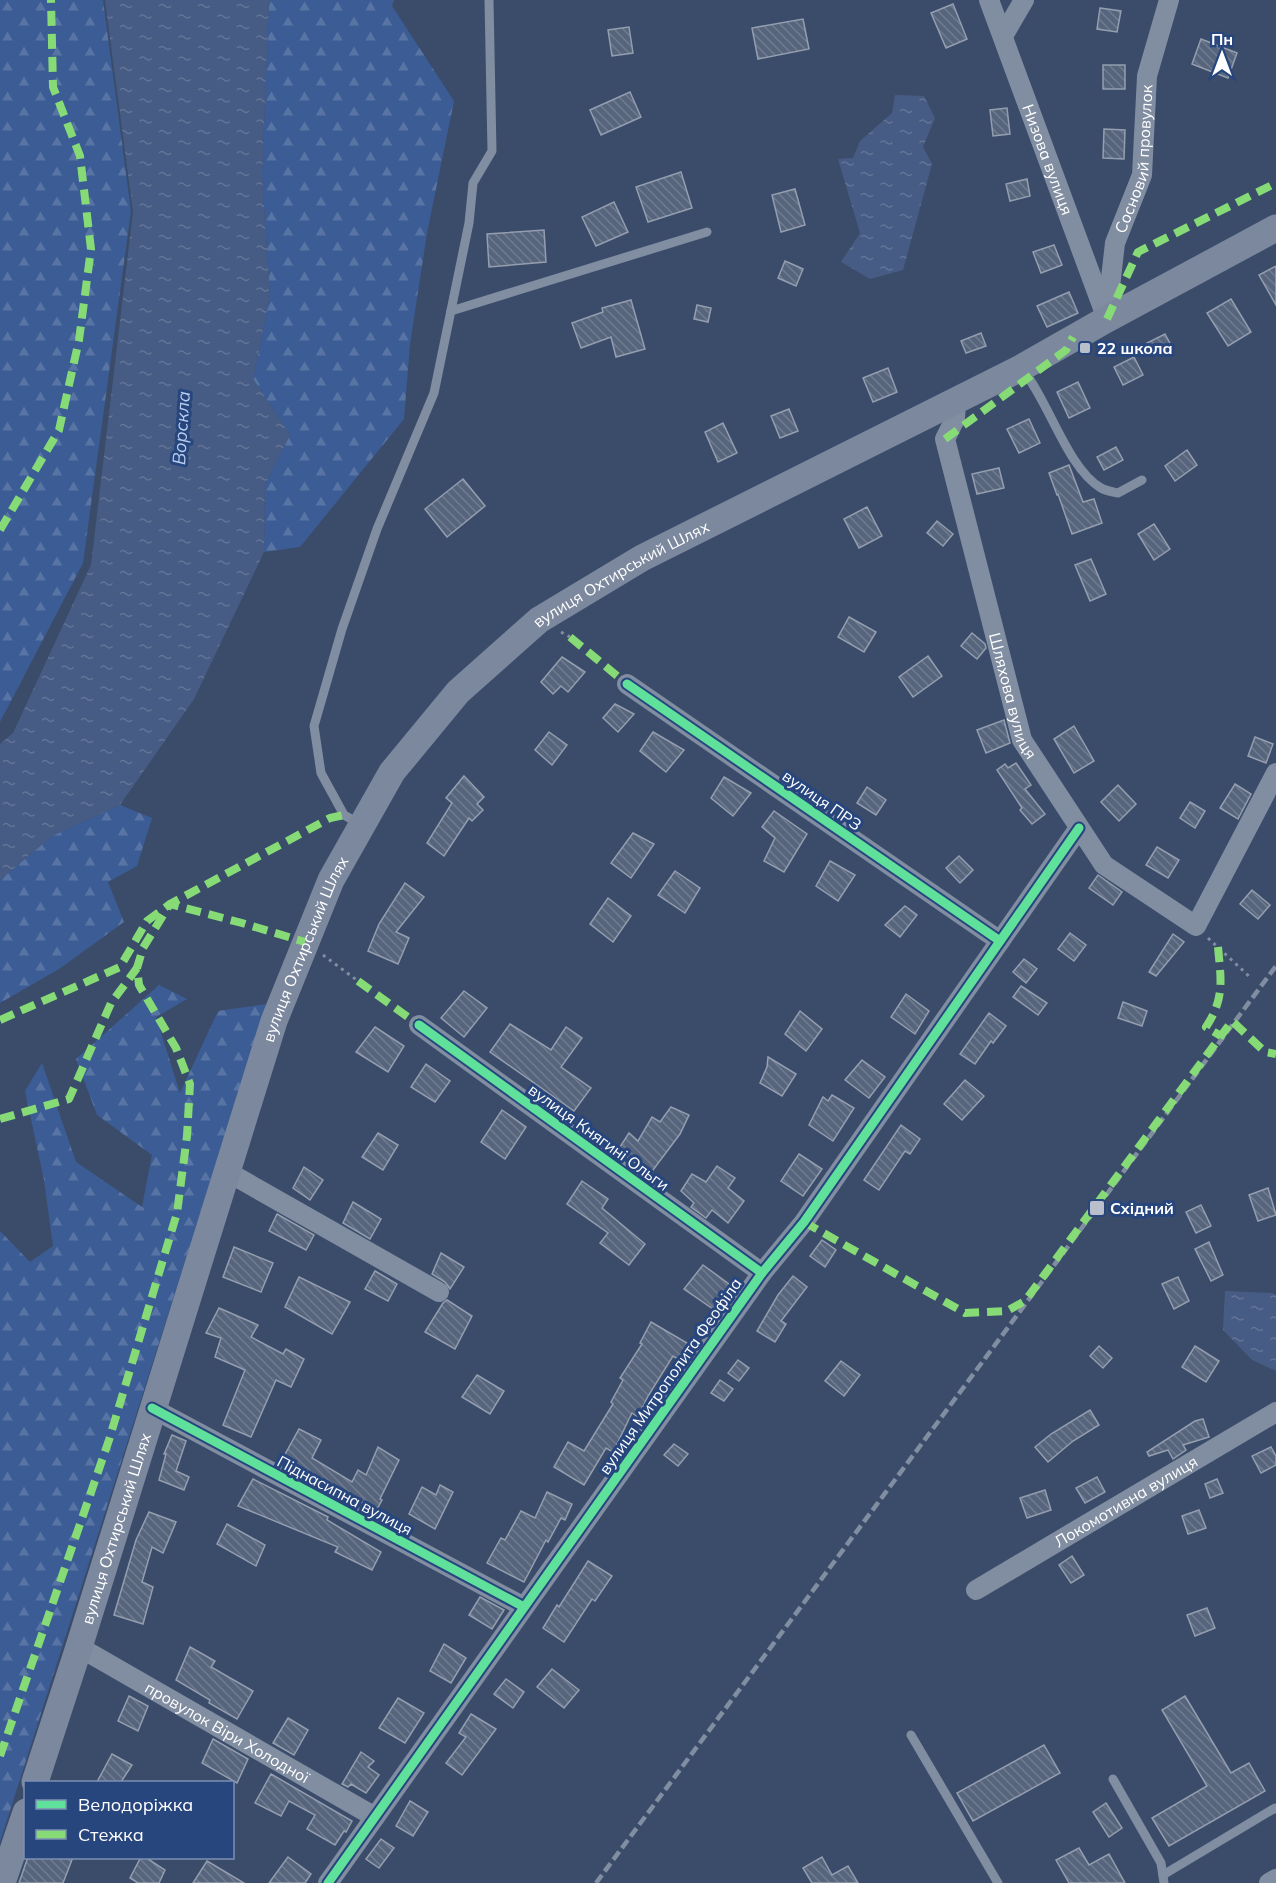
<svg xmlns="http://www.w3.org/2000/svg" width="1276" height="1883" font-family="Mulish,sans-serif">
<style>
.forest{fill:url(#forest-firs)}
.water{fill:url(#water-ripples)}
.building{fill:url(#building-back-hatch);stroke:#949eaf;stroke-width:1.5}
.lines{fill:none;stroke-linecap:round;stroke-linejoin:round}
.path{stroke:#818da1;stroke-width:3;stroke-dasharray:3 4.5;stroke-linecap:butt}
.lane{stroke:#818da1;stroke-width:9}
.street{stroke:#818da1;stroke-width:20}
.secondary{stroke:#7c889d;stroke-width:27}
.rail{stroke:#818da0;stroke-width:4.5;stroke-dasharray:10 4.5;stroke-linecap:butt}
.quiet{stroke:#86db77;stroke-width:8;stroke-dasharray:15 8;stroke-linecap:butt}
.cycleway-casing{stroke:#27467e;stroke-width:13}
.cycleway{stroke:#60e19b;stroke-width:9}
.poi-dot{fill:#bac0cb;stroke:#27467e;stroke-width:2}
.labels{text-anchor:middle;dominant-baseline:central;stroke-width:6;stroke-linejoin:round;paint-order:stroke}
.street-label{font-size:16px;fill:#fff;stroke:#27467e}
.poi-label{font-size:16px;font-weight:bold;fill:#fff;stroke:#27467e;text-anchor:start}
.water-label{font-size:18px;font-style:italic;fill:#b9cced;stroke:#27467e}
</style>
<defs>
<pattern id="forest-firs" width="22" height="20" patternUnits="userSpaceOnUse" patternTransform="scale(1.5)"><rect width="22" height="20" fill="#3b5c94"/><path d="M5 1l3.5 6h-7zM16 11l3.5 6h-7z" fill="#5874a4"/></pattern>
<pattern id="water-ripples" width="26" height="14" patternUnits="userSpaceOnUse" patternTransform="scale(1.5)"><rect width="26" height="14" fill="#475c84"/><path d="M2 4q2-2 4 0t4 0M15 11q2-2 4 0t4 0" fill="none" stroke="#637496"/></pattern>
<pattern id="building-back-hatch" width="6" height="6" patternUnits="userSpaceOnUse" patternTransform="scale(1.5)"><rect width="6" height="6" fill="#56647c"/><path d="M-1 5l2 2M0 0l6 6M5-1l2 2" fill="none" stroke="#6f7b90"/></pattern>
</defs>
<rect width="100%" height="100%" fill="#3b4c6a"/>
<g class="forest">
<polygon points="0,0 103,0 131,211 83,563 0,722"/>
<polygon points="269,0 394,0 392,6 454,101 427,233 410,344 404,419 300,547 264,552 265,484 290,435 253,379 270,295 262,176"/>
<polygon points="120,805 152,818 137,866 108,882 124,922 59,969 0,1003 0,880 52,836"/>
<polygon points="159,985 187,999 156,1017 180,1093 218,1011 267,1004 0,1842 0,1231 30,1262 53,1246 44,1180 25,1091 42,1063 76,1162 142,1207 152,1155 97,1115 76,1059"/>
</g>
<g class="water">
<polygon points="105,0 269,0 262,176 270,295 253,379 290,435 265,484 264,552 194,699 120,805 52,836 0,880 0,744 13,733 91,565 133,212"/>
<polygon points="895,95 924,96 935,118 923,147 932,164 903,270 870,279 841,262 860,233 838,159 853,158 860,141 892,113"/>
<polygon points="1225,1291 1272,1293 1276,1295 1276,1371 1252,1360 1223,1330"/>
</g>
<g class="building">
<polygon points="953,4 967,39 946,48 931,13"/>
<polygon points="1100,8 1121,11 1117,32 1097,29"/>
<polygon points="803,19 809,49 758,59 752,28"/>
<polygon points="629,27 633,53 612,56 608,30"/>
<polygon points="1201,39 1237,53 1228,78 1192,64"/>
<rect x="1103" y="65" width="22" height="24"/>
<polygon points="630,92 641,117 601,135 590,110"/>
<polygon points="1007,108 1010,134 993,136 990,110"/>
<polygon points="1104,129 1125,130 1124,159 1103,158"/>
<polygon points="681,172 692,208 648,222 636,187"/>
<polygon points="1027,179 1030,196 1010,201 1006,184"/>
<polygon points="795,189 805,225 781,232 772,195"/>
<polygon points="614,202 628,232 596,246 582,217"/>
<polygon points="544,230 546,262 489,267 487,234"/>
<polygon points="1054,245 1062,265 1041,273 1033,252"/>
<polygon points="785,261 803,269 796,286 778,278"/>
<polygon points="1276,266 1276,305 1259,275"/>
<polygon points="1069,292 1078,313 1047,327 1037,306"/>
<polygon points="1231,299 1251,332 1228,346 1207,313"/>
<polygon points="631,300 645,349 616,357 611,337 581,348 572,323 603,312 602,308"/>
<polygon points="697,305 711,308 708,322 694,319"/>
<polygon points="981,333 986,346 966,353 961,341"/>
<polygon points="1165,334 1172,347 1154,356 1147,343"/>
<polygon points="1134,357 1143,375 1123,385 1114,367"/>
<polygon points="888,368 897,392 873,402 863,378"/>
<polygon points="1078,382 1090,408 1069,418 1057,392"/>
<polygon points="789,409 798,431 780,438 771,416"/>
<polygon points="1029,419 1040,443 1019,453 1007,429"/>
<polygon points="723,423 737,453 718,462 705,432"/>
<polygon points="1116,447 1123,460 1104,470 1097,457"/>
<polygon points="1187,450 1197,465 1175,481 1165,466"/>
<polygon points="1069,465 1083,502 1094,499 1102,523 1072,534 1058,494 1057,495 1049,473"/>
<polygon points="999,468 1004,488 977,494 972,474"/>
<polygon points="463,479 485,506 447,537 425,509"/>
<polygon points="867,507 882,536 859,548 844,519"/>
<polygon points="937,521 953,534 943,546 927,533"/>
<polygon points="1154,524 1170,549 1154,560 1138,534"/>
<polygon points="1091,559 1106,594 1090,601 1075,565"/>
<polygon points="849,617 876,632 864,652 838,637"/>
<polygon points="972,633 985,644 986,648 977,659 961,646"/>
<polygon points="928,656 942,676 913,697 899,677"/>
<polygon points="562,657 585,672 568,692 561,686 553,694 541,682"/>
<polygon points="615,704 634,714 618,732 603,718"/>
<polygon points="1004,720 1010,743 986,753 977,730"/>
<polygon points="1074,726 1094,761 1074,773 1054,739"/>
<polygon points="549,732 567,745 552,765 535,750"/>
<polygon points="653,732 684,750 666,772 640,751"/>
<polygon points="1255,737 1273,744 1266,763 1248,756"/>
<polygon points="1016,763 1031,785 1025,789 1045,814 1032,824 1020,810 1022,808 997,770 1005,764 1008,768"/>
<polygon points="464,776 484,797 477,804 483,810 472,821 469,818 444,856 427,843 452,803 446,798"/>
<polygon points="724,777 751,793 733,816 711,798"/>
<polygon points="1235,784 1251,794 1238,819 1220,808"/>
<polygon points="1118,785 1136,804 1119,821 1101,802"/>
<polygon points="867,787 886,800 876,815 857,803"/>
<polygon points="1190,802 1205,811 1195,828 1180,818"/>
<polygon points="774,811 807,834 784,872 764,861 775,838 762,827"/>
<polygon points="633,833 654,844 631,878 611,863"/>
<polygon points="1157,847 1179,860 1168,878 1146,865"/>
<polygon points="959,856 973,870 960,883 946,868"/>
<polygon points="830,861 855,875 838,901 816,886"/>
<polygon points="675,871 700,888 685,913 658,895"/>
<polygon points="1098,875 1122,892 1113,905 1089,888"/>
<polygon points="405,883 424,897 396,932 409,938 398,964 368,951 379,924"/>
<polygon points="1252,890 1270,905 1258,919 1240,904"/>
<polygon points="608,898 631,916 613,942 590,924"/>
<polygon points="905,906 917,915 900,937 885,925"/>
<polygon points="1070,933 1086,945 1074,961 1058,949"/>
<polygon points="1173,934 1184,942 1156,976 1149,972"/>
<polygon points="1024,959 1037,969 1026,983 1013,972"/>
<polygon points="1021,986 1047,1003 1038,1015 1013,997"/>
<polygon points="464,991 487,1008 464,1037 441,1018"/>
<polygon points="906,994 929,1011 915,1034 891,1017"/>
<polygon points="1123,1002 1147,1011 1142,1026 1118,1018"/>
<polygon points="800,1011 822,1029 806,1051 785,1034"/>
<polygon points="989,1013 1006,1026 993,1043 991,1041 975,1064 960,1054"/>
<polygon points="510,1024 551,1050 566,1027 582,1038 561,1067 591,1088 574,1111 490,1052"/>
<polygon points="375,1027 404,1046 388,1072 356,1052"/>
<polygon points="768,1057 796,1074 782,1096 760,1083 767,1067"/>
<polygon points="862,1060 885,1077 869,1098 845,1080"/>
<polygon points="426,1064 450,1081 435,1102 411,1087"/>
<polygon points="965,1080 984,1096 962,1120 944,1104"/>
<polygon points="832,1095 854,1108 833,1141 809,1125 823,1097 828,1101"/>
<polygon points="671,1107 689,1115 680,1134 650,1174 618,1150 629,1133 638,1141 652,1117 660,1122"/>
<polygon points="502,1110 526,1127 505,1159 481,1142"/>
<polygon points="901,1125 920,1139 910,1154 905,1151 879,1190 864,1180"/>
<polygon points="378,1133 398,1145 383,1170 362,1157"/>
<polygon points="799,1154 822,1169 803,1196 781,1181"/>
<polygon points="717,1166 735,1178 728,1188 744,1201 728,1223 712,1210 706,1218 691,1207 694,1203 681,1191 692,1174 706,1182"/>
<polygon points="304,1167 323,1180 310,1200 293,1188"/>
<polygon points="582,1181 608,1199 602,1208 645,1244 629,1265 600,1243 608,1233 567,1204"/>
<polygon points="1268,1188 1276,1215 1258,1221 1249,1195"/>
<polygon points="353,1202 381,1219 370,1239 343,1223"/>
<polygon points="1201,1205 1211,1226 1196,1233 1186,1212"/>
<polygon points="277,1214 314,1235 306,1250 269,1231"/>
<polygon points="822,1240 836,1250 825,1267 810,1256"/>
<polygon points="1209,1242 1223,1275 1211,1281 1195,1249"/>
<polygon points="234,1247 273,1263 261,1292 223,1277"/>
<polygon points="441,1253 464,1267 450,1289 445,1282 432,1274"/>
<polygon points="703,1265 729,1284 713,1309 684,1289"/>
<polygon points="375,1271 397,1284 388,1301 365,1289"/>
<polygon points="793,1276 807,1287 781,1321 786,1324 775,1342 757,1331 778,1295"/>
<polygon points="299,1277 350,1302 332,1334 285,1307"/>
<polygon points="1178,1277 1189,1301 1174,1309 1162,1284"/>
<polygon points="447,1300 472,1316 455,1349 425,1332 443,1303"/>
<polygon points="219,1308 258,1325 251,1337 283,1354 286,1349 304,1359 291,1387 276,1380 251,1437 223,1425 245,1370 215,1357 221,1338 206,1333"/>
<polygon points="651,1322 687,1343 678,1359 673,1356 648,1396 638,1417 632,1413 613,1452 606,1448 584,1485 554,1467 568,1442 584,1451 613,1404 611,1402 623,1380 620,1378 642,1344 640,1343"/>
<polygon points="1099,1346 1112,1358 1103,1368 1090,1356"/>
<polygon points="1195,1346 1219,1361 1206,1382 1182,1367"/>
<polygon points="738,1360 749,1368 739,1381 728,1373"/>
<polygon points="841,1361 860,1375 844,1396 825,1381"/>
<polygon points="477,1375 504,1391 490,1414 462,1397"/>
<polygon points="720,1380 733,1389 724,1401 711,1393"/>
<polygon points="1090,1410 1099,1425 1073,1441 1048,1462 1035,1447 1051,1434"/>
<polygon points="1203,1419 1209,1437 1183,1445 1186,1450 1173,1459 1168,1450 1149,1456 1147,1452 1195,1421"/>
<polygon points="299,1429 321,1440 312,1458 352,1482 358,1470 366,1475 378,1447 399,1460 380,1499 382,1500 377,1509 337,1492 311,1477 312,1474 283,1458"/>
<polygon points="172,1435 186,1441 176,1471 189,1477 184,1490 159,1480 166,1454 164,1454"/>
<polygon points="674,1444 688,1454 678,1466 664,1455"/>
<polygon points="1271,1447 1276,1456 1276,1465 1261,1473 1252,1456"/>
<polygon points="1097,1477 1105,1492 1085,1503 1076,1488"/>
<polygon points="253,1479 328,1517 327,1520 381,1552 372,1570 335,1552 338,1547 238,1506"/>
<polygon points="1217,1479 1223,1493 1210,1498 1205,1484"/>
<polygon points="440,1485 453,1492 435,1529 409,1514 422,1487 436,1495"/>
<polygon points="1045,1490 1051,1510 1027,1518 1020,1498"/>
<polygon points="547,1492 572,1504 565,1520 561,1518 548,1542 546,1540 524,1582 487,1563 501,1538 505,1540 521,1511 535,1518"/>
<polygon points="1199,1510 1206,1528 1188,1534 1182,1516"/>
<polygon points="149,1512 176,1522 163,1553 152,1547 142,1582 153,1587 143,1624 114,1615 136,1540"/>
<polygon points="227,1524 265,1545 256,1566 217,1544"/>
<polygon points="1072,1556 1084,1575 1071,1583 1059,1565"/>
<polygon points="588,1561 612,1576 595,1601 592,1599 564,1642 543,1628 557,1605 559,1607"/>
<polygon points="480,1597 504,1610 492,1629 469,1615"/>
<polygon points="1207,1608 1215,1628 1195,1636 1187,1615"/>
<polygon points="444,1644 466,1658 451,1683 430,1671"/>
<polygon points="190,1647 215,1661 211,1667 253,1691 237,1719 209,1703 210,1700 176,1680"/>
<polygon points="552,1669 579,1690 564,1708 537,1687"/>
<polygon points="506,1679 524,1692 513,1708 494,1694"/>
<polygon points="129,1696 148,1706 138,1731 118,1721"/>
<polygon points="1185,1696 1231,1773 1249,1763 1265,1791 1169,1846 1152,1818 1207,1786 1162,1710"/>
<polygon points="398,1698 424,1713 405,1743 379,1728"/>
<polygon points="471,1714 496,1729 462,1775 446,1763 466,1737 459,1733"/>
<polygon points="288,1718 308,1730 294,1755 273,1743"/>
<polygon points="213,1739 248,1759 237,1783 202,1763"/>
<polygon points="1044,1745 1060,1773 973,1821 957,1793"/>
<polygon points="361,1752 374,1761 368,1767 379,1775 366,1793 351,1784 348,1787 342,1784"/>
<polygon points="112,1754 132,1765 121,1782 97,1782"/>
<polygon points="271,1774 352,1821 346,1832 344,1831 335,1845 307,1829 315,1815 289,1801 281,1816 255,1803"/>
<polygon points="410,1801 428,1812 413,1836 396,1826"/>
<polygon points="1106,1803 1122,1828 1109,1837 1093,1812"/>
<polygon points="381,1839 394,1848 379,1868 366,1859"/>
<polygon points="1079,1848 1089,1865 1109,1854 1125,1883 1069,1883 1056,1860"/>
<polygon points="28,1857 73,1857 63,1883 19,1883"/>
<polygon points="141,1857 145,1857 165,1870 159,1883 138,1883 130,1878"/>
<polygon points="288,1857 311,1874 305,1883 269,1883"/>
<polygon points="822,1857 832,1875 848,1866 858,1883 812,1883 803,1868"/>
<polygon points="207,1861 244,1883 193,1883"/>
</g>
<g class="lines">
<g class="path">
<polyline points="561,632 570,637"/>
<polyline points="1208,938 1251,978"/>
<polyline points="323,955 358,981"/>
</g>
<g class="lane">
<polyline points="451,311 707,232"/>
<path d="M1022,369C1049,401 1067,468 1101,488C1106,491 1113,492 1118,493L1142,480"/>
<polyline points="360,824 344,815 321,773 314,726 342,629 377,529 434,393 469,223 473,183 492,151 489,0"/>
<polyline points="911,1735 998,1883"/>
<polyline points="1113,1779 1161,1863 1164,1883"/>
<polyline points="1163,1875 1275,1808 1276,1809"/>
</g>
<g class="street">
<path id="s1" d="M989,0L1107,319"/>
<polyline points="1003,36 1024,0"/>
<path id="s2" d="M1107,313L1115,243L1142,175L1147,76L1169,0"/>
<path id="s3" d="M956,401L955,419L945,439L1022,740L1104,865L1196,926L1276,773"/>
<polyline points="627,684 1000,941"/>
<polyline points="419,1025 762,1273"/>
<polyline points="226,1171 439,1292"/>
<polyline points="152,1408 524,1607"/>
<path id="s4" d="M976,1590L1276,1412"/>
<path id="s5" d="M79,1647L375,1817"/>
<polyline points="328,1883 762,1273 804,1222 1079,828"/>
<polyline points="1269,1883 1276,1879"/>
</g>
<g class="secondary">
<path id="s6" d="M35,1782L79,1647L274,1021L331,880L392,772L458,692L539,620L642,558L1021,368L1107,319L1276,228"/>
<polyline points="2,1883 26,1812"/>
</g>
<polyline class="rail" points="596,1883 1276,966"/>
<g class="quiet">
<polyline points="1107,319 1138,252 1276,183"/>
<polyline points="945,439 1066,350 1073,337"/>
<polyline points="0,530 59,430 79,340 91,249 80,156 53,87 51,0"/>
<polyline points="570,637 627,684"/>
<path d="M1218,947C1221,980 1225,998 1206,1027L1221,1036"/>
<polyline points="358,981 419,1025"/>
<polyline points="0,1020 120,967 147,921 170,904 242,923 305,942"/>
<polyline points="0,1119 69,1099 111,1003 137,968"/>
<polyline points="804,1222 965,1313 1007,1311 1025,1301 1232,1021 1265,1052 1276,1054"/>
<polyline points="0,1756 109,1440 177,1213 187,1136 190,1084 176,1048 139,985 137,968 143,948 170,904 330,818 344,815"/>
</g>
<defs>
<g id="cycleway">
<polyline points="627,684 1000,941"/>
<polyline points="419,1025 762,1273"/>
<polyline points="152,1408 524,1607"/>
<polyline points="328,1883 762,1273 804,1222 1079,828"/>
</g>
</defs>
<use href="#cycleway" class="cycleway-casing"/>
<use href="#cycleway" class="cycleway"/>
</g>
<g class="poi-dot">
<rect x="1079" y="342" width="12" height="12" rx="3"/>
<rect x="1089" y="1200" width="16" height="16" rx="3"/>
</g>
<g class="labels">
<g class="street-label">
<text stroke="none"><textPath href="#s2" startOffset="158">Сосновий провулок</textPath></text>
<text stroke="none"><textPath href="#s1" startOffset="170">Низова вулиця</textPath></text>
<text stroke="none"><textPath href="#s6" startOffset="1380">вулиця Охтирський Шлях</textPath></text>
<text stroke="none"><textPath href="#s3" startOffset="306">Шляхова вулиця</textPath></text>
<text transform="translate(822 800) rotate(35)">вулиця ПРЗ</text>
<text stroke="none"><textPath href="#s6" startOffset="876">вулиця Охтирський Шлях</textPath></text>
<text transform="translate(599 1137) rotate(36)">вулиця Княгині Ольги</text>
<text transform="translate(670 1376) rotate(-55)">вулиця Митрополита Феофіла</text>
<text transform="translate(345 1495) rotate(28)">Піднасипна вулиця</text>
<text stroke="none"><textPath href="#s4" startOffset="174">Локомотивна вулиця</textPath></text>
<text stroke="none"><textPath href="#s6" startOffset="266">вулиця Охтирський Шлях</textPath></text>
<text stroke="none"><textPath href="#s5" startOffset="171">провулок Віри Холодної</textPath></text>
</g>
<g class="poi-label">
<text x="1097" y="348">22 школа</text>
<text x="1110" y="1208">Східний</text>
</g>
<g class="water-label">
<text transform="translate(181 428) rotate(-86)">Ворскла</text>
</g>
</g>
<rect x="24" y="1781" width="210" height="78" fill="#27467e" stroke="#7d90b2" stroke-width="1.5"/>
<rect x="36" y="1800" width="30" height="9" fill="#60e19b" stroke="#7d90b2" stroke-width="1.5"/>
<text x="78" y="1811" font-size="18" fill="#ffffff">Велодоріжка</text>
<rect x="36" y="1830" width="30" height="9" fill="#86db77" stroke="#7d90b2" stroke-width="1.5"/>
<text x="78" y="1841" font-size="18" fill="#ffffff">Стежка</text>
<g transform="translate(1222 54)" stroke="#27467e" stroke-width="4.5" paint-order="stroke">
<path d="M0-4.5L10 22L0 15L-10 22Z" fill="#ffffff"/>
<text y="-9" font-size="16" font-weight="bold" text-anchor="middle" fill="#ffffff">Пн</text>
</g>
</svg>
